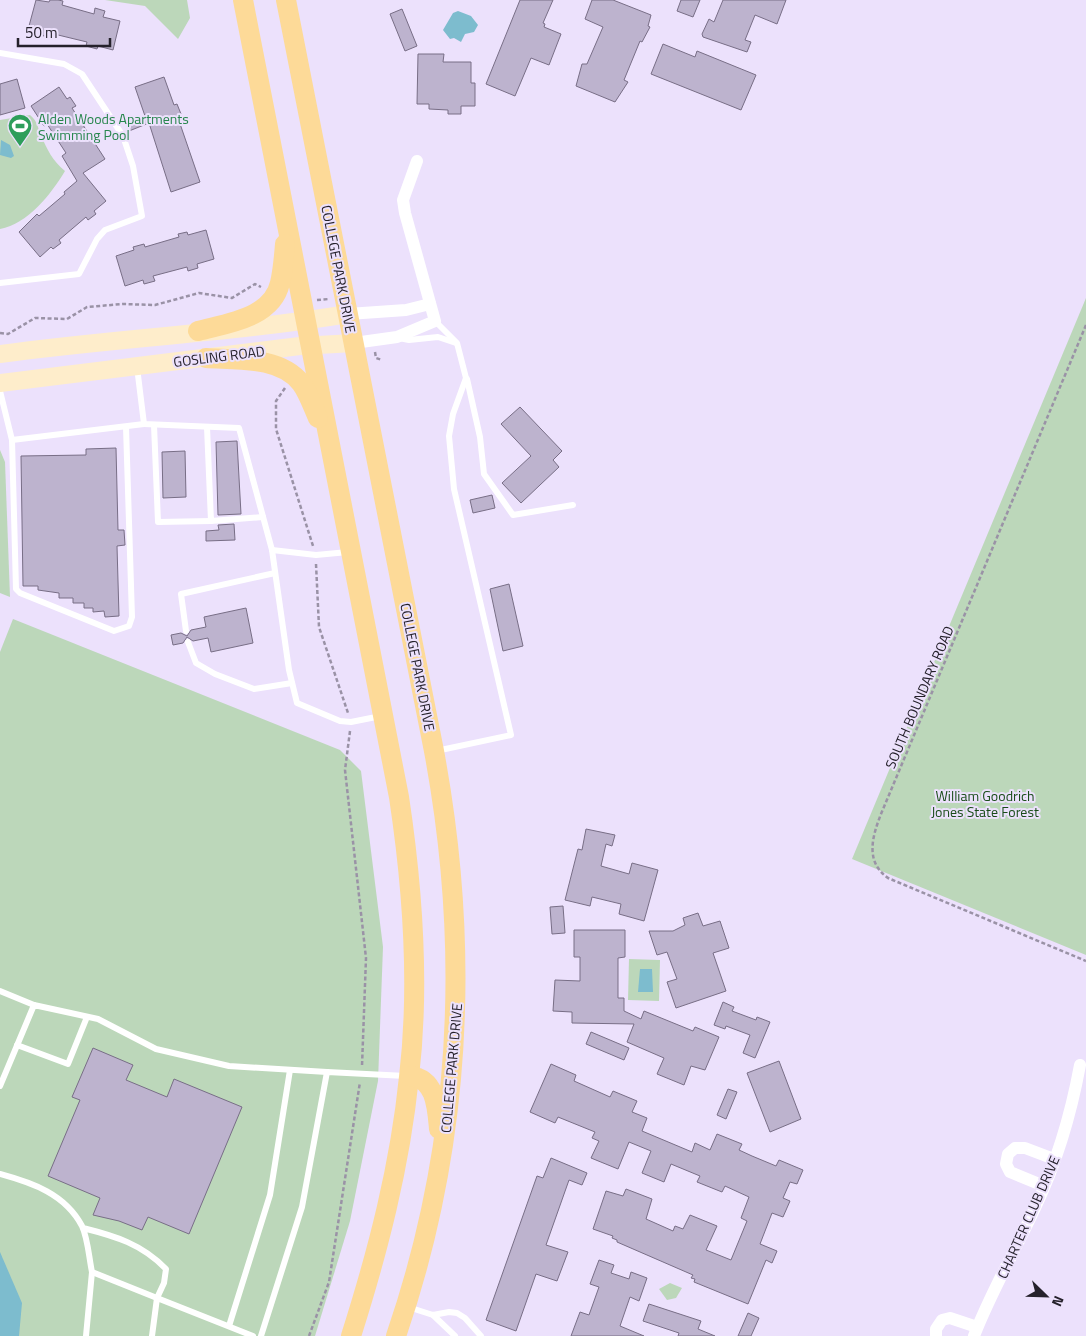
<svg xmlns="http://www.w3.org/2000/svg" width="1086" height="1336" font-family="'Titillium Web',sans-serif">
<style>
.green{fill:#bcd7ba}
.water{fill:#7dbcce}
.building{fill:#bdb3ce;stroke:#786e86}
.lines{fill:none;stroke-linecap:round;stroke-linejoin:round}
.path{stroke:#9a92a6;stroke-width:2.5;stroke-dasharray:4 2.5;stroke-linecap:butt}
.service{stroke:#fff;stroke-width:6}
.minor{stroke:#fff;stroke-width:12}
.secondary{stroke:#feedcb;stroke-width:18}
.primary{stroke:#fdda98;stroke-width:20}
.labels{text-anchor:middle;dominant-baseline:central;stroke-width:4;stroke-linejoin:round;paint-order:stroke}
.leisure-label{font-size:14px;fill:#27864d;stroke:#ece1fc;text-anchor:start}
.street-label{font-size:14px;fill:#25212b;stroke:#ece1fc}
.park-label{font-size:14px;fill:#184c18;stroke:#ece1fc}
</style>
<rect width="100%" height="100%" fill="#ece1fc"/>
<g class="green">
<polygon points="105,0 187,0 190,18 178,39 145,6"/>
<path d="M30,115C38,122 37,126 41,135C47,150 53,161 65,171C51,194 28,224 0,229V120Z"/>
<polygon points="1086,298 1086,955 852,859"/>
<polygon points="0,450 5,462 10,597 0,593"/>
<polygon points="13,619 340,750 361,771 383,947 378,1081 350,1221 315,1336 0,1336 0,652"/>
<polygon points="629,959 660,960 659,1001 628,1000"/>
<polygon points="670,1283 682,1288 676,1298 667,1300 659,1289"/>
</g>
<g class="water">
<polygon points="458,11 471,16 478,25 474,32 465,34 461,42 454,38 450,39 443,30 453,13"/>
<polygon points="1,140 10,145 14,156 11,158 0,155"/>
<polygon points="640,969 652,969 653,992 638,992"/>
<polygon points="0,1252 22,1303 19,1336 0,1336"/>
</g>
<g class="building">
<polygon points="36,0 49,2 50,0 58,0 63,1 62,5 94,14 95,8 105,11 103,17 120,21 113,50 98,46 97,49 86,46 87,42 54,34 53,38 40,35 42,30 29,26"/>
<polygon points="520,0 553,0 543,23 545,24 544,27 561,34 549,65 531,58 515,96 486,84"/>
<polygon points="592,0 613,0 651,15 648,26 650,27 642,42 640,41 624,80 628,82 615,102 576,86 582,64 587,64 603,27 585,19"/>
<polygon points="681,0 700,0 693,17 677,11"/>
<polygon points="723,0 786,0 777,24 755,15 745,40 751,42 747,52 703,37 702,34 709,19 714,22"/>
<polygon points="402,9 417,46 405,51 390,14"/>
<polygon points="663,44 695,57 697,51 756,75 741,110 651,74"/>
<polygon points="418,54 444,54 443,62 471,62 471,83 475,83 475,106 461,106 461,114 448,114 448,110 429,109 429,104 417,104"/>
<polygon points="164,77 174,105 177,104 181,114 177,115 200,182 171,192 149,123 129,131 127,126 145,116 135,87"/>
<polygon points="17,79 25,108 0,115 0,84"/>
<polygon points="59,87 67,99 70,97 76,106 72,108 105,159 83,173 106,201 94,211 96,214 88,220 86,217 59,240 61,243 53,249 51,247 40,257 19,232 37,214 39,216 65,194 64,192 77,181 62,156 66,153 47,124 44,126 31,106"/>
<polygon points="206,230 214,259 197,264 198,268 188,271 187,267 153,276 155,281 144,284 143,280 125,286 116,256 134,250 133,247 144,244 145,247 179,237 178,234 187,232 188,235"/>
<polygon points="520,407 562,451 553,460 559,467 521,503 502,483 531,456 501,424"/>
<polygon points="237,441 241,514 218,515 216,442"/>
<polygon points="116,448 118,530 124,530 125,545 117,546 119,616 105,617 104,611 93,612 93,608 84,608 84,603 73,603 73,598 59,598 59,593 38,590 38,586 23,586 21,456 86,455 86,449"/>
<polygon points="185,451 186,497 163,498 162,452"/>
<polygon points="492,495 495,508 473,513 470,500"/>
<polygon points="234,524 235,540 206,541 206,531 219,530 218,525"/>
<polygon points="509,584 523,646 503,651 490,589"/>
<polygon points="246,608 253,643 211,652 208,638 193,641 187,637 183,643 173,645 171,635 181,633 187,636 191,630 206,627 204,617"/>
<polygon points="586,829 615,835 612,846 606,844 601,866 629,874 632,863 658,870 644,921 619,914 621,904 592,897 590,906 565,900 578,849 582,850"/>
<polygon points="563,906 565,933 552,934 550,907"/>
<polygon points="698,913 703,926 720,921 729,948 713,953 726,991 676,1008 667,982 677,979 667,952 657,955 649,931 673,931 685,925 683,918"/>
<polygon points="574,930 625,930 625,957 618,958 618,998 624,998 624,1011 641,1019 644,1011 693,1031 695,1027 719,1037 705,1070 691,1066 684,1085 657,1074 664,1058 627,1042 634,1024 572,1023 572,1012 553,1011 555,980 580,981 580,957 574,957"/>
<polygon points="723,1002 734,1007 732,1011 756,1020 757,1017 770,1022 755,1058 743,1053 750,1035 726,1026 725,1029 714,1025"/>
<polygon points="591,1032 629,1048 624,1060 586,1044"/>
<polygon points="93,1048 133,1065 126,1080 167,1097 174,1079 242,1107 189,1234 148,1217 142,1230 119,1221 93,1215 100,1198 48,1176 80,1100 72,1097"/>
<polygon points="779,1061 801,1119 770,1132 747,1073"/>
<polygon points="551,1064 576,1075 574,1081 610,1097 613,1091 637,1101 632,1112 647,1118 642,1131 692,1152 695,1143 710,1150 717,1134 742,1144 739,1150 752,1156 776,1166 779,1160 803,1170 797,1184 790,1182 783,1198 790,1201 783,1217 772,1213 760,1244 777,1251 772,1263 766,1260 748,1304 694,1282 695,1279 691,1278 693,1275 617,1242 617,1240 612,1238 613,1236 593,1229 606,1191 623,1196 626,1189 652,1199 646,1219 673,1231 675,1226 683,1229 690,1215 717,1226 706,1250 731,1260 747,1221 741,1218 749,1197 725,1186 722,1192 697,1182 700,1176 671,1164 664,1182 642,1173 651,1151 629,1142 618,1169 591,1158 599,1141 592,1138 595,1132 558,1117 555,1123 530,1112"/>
<polygon points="728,1089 737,1092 726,1119 717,1115"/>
<polygon points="551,1158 587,1173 582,1185 569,1180 546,1245 568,1252 557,1281 536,1274 516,1331 486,1320 537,1176 543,1178"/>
<polygon points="599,1260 614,1265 611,1273 629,1279 631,1272 647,1278 639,1301 630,1297 620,1326 644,1336 571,1336 580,1312 589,1315 599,1287 590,1284"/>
<polygon points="649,1304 701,1321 698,1329 715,1336 678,1336 679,1333 643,1321"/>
<polygon points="748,1313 759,1318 751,1336 738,1336"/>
</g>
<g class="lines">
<g class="path">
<polyline points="317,300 329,299"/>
<path d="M1086,325L881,814C872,837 865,862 888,878L1086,961"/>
<polyline points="0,333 8,334 35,318 67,319 87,307 123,304 155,305 199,293 232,298 255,284 261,287"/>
<polyline points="375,352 376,358 382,360"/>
<polyline points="285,388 276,401 276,429 313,546"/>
<polyline points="316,564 319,627 348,713"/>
<polyline points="350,731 345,770 366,958 362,1066"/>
<polyline points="309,1336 329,1282 360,1082"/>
</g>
<g class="service">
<polyline points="0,53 64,64 82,74 123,136 133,166 142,216 105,230 97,239 79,274 0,283"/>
<polyline points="435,321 457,343 466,378 453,414 449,436 454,489 511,735 436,751"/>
<polyline points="399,338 409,340 438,337 456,343"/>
<polyline points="137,367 144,424 239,428 272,550 289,670 297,703 340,721 351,722 381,716"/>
<polyline points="467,379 480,437 484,474 513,515 573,505"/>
<polyline points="0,391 12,440 144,424"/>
<polyline points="154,425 158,522 211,521"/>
<polyline points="207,427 211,521 263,517"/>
<polyline points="12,440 16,589 20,593 114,631 129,626 132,617 126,427"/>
<polyline points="272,550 316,555 348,552"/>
<polyline points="186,631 181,594 275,573"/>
<polyline points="188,642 196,663 215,674 254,689 292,683"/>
<polyline points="0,991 34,1005"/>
<polyline points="17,1045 68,1064 87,1017"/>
<polyline points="0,1086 34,1005 98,1019 156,1049 229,1066 327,1072"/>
<path d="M0,1174C33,1183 65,1194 82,1226C88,1239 89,1258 92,1272L157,1298L164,1283L166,1269C142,1244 115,1236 83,1228"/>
<polyline points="408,1307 433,1315 449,1312 457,1313 465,1318 481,1336"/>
<polyline points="433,1315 455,1336"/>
<polyline points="229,1326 270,1195 290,1070"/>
<polyline points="86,1336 92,1272"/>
<polyline points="152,1336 157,1298 253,1336"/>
<polyline points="261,1336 302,1207 327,1072 406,1076"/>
</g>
<g class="minor">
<polyline points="348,314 406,310 430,304"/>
<polyline points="354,343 397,337 435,321 405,213 403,200 417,161"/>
<polyline points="1044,1186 1010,1172 1006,1164 1008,1154 1015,1148 1025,1148 1054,1159"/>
<polyline points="936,1336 936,1329 942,1320 950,1318 977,1327"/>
<path d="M974,1336C991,1292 1015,1251 1035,1208C1057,1162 1071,1114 1080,1065"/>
</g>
<g class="secondary">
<path d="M0,354C116,338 233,333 348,314"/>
<polyline points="0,383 300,346 354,343"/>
</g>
<g class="primary">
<path d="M243,0L399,797C413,890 420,984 409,1077C400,1166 378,1251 351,1336"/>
<path d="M286,0L434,751C471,950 462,1144 396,1336"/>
<path d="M198,331C228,323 272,318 280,283C283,270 284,257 285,244"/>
<path d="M206,358C236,360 280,356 301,383C308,392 313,407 318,418"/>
<path d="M410,1076C436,1079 437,1107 439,1129"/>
</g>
</g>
<defs>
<symbol id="stadium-pin" viewBox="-11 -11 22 30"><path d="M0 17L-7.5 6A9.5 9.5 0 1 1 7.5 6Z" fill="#2e9e5b" stroke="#ece1fc"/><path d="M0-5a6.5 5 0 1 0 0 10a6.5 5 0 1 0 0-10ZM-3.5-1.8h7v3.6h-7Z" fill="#fff"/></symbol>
</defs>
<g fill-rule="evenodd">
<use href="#stadium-pin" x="6" y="112" width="28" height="38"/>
</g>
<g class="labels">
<g class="leisure-label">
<text x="38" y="118">Alden Woods Apartments<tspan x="38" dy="16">Swimming Pool</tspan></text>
</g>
<g class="street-label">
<text transform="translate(339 269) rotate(79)">COLLEGE PARK DRIVE</text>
<text transform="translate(219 356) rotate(-7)">GOSLING ROAD</text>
<text transform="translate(418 667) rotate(79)">COLLEGE PARK DRIVE</text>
<text transform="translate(919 697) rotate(-67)">SOUTH BOUNDARY ROAD</text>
<text transform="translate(451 1068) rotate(-85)">COLLEGE PARK DRIVE</text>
<text transform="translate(1028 1217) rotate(-66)">CHARTER CLUB DRIVE</text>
</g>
<g class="park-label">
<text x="985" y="795">William Goodrich<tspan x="985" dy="16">Jones State Forest</tspan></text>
</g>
</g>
<g transform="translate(1046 1296) rotate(113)" stroke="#ece1fc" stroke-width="4" paint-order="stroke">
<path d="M0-4L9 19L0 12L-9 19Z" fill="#25212b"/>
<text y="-8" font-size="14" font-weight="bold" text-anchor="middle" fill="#25212b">N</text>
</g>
<path d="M18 38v8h92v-8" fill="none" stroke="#25212b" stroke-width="2.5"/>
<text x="25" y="38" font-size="15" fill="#25212b" stroke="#ece1fc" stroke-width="4" paint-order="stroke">50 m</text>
</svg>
